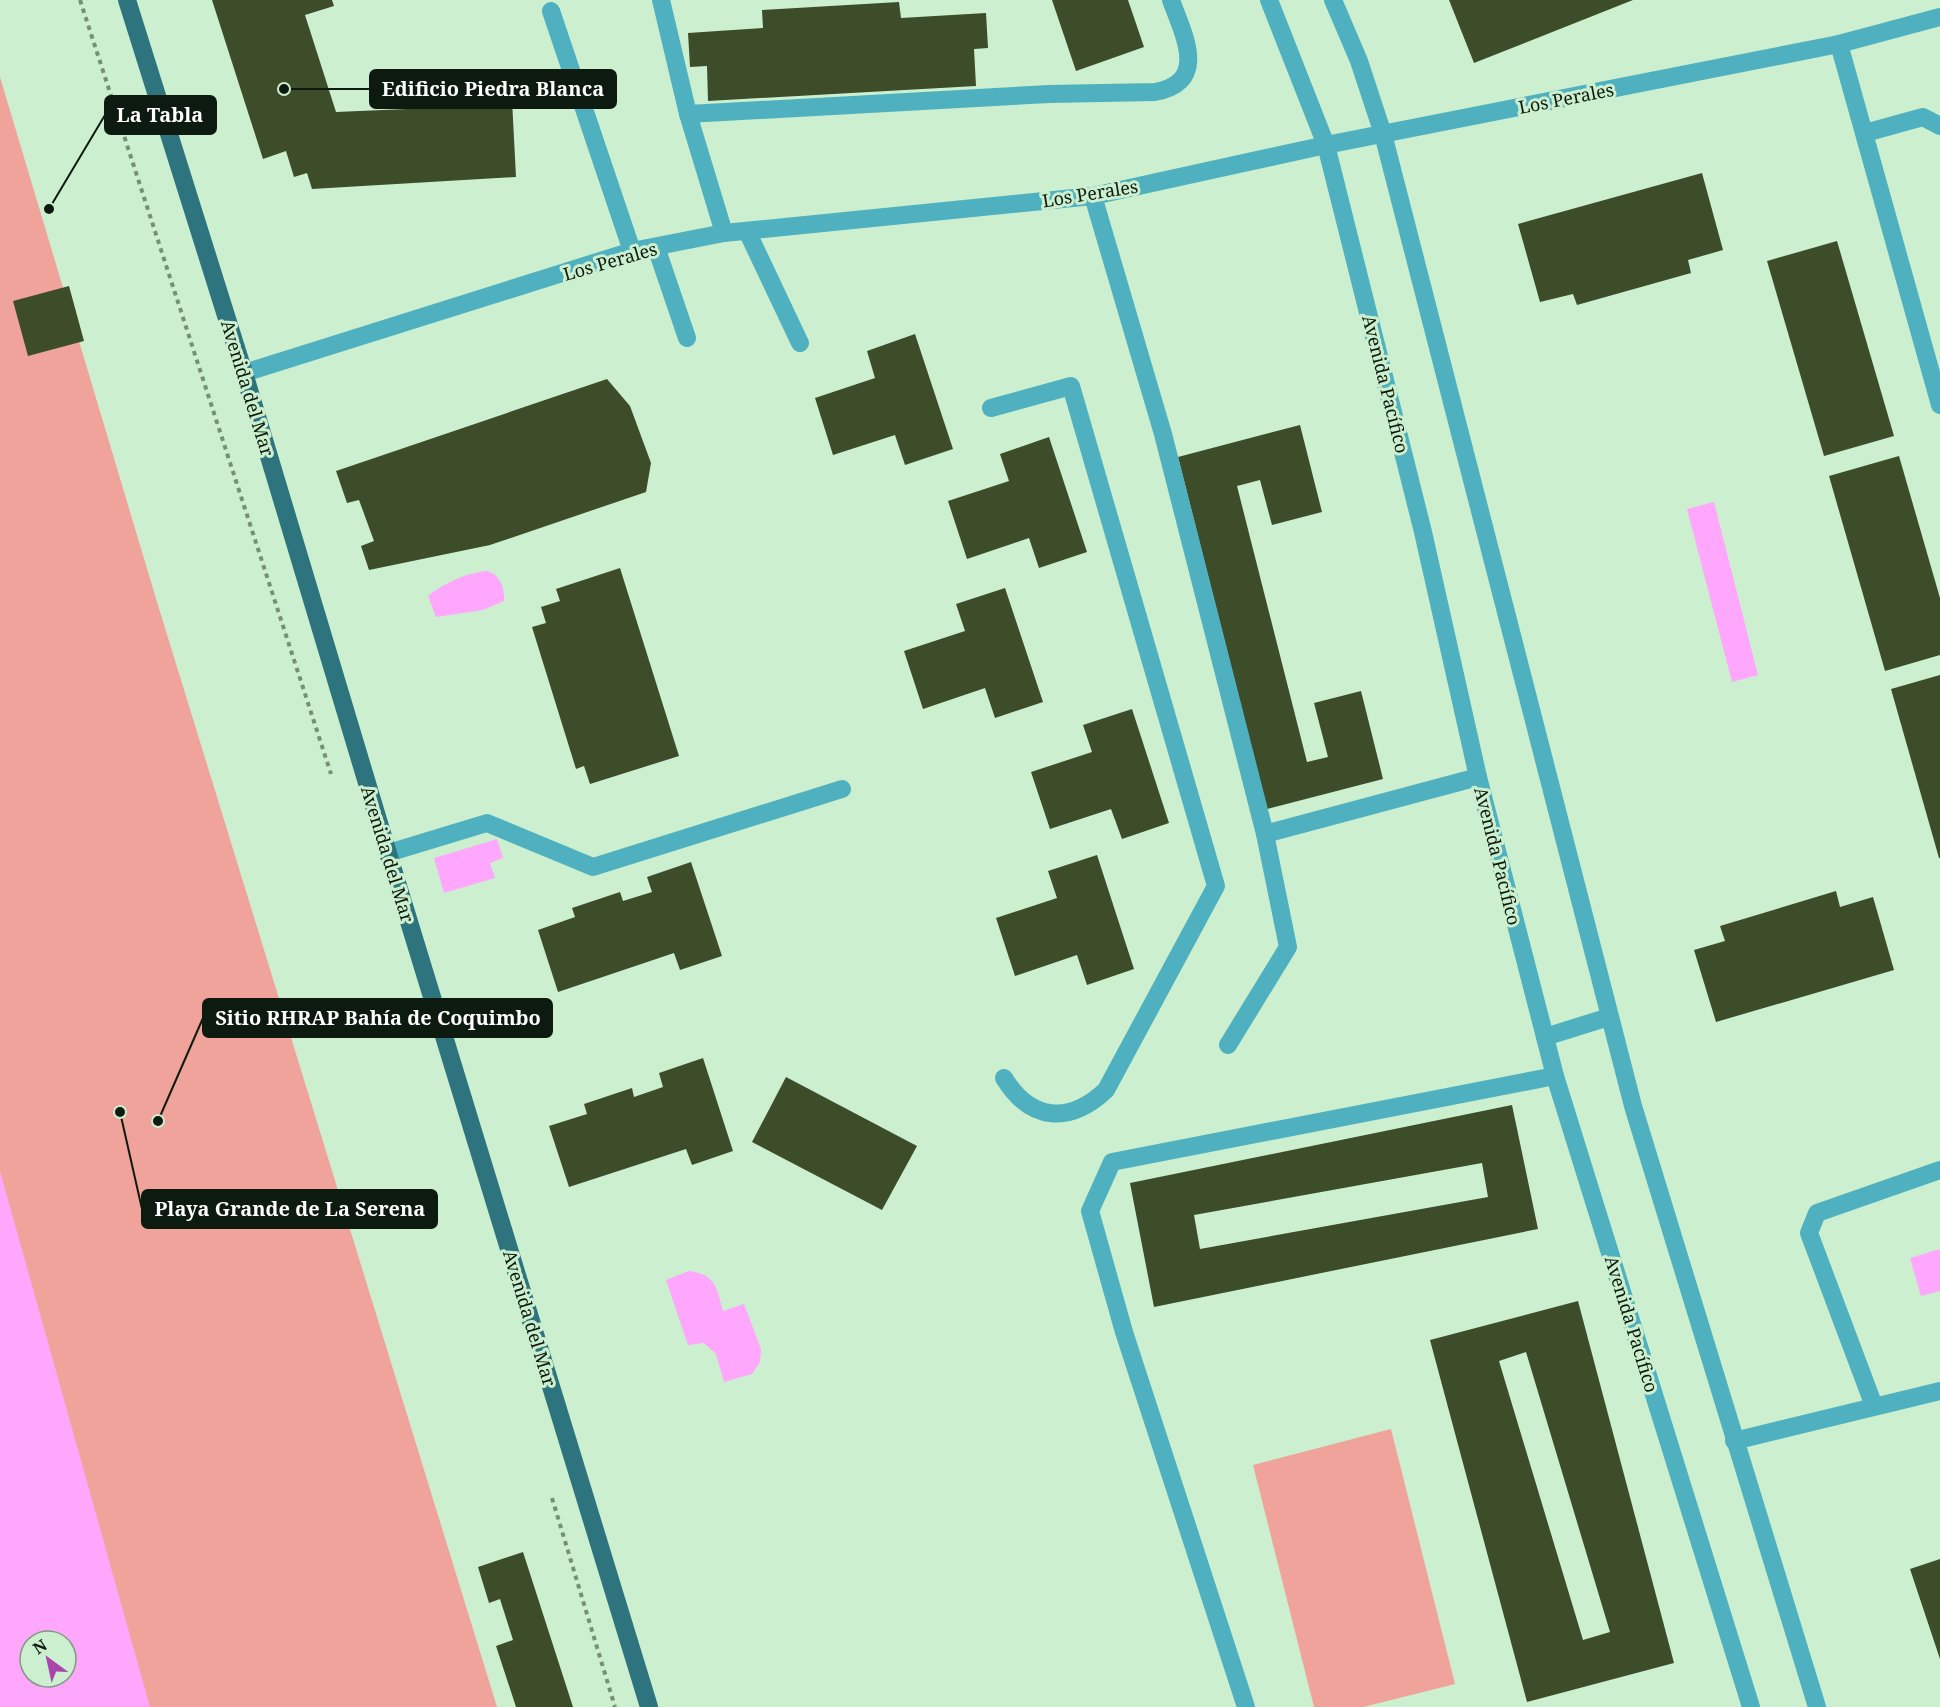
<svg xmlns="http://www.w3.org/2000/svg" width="1940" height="1707" font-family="'Noto Serif',serif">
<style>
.green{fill:#efa39a;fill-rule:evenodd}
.water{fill:#fea7fc;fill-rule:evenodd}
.building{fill:#3d4c29;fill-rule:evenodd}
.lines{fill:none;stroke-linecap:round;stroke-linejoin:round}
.path{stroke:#769078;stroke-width:4;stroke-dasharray:4.5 4.5;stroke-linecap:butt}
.minor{stroke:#4fb1bf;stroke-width:18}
.major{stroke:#2e747e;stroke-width:18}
.labels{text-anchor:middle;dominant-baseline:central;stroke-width:6;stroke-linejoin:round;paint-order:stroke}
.street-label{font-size:18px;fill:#0d1a0f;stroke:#ccf0cf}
.leader{fill:none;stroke:#0d1a0f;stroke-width:2}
.callout-dot{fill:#0d1a0f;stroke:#ccf0cf;stroke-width:2}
.callout{fill:#0d1a0f;stroke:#0d1a0f;stroke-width:2}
.callout-label{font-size:20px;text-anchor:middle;font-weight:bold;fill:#fff}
</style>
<rect width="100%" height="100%" fill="#ccf0cf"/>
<g class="green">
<path d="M0,77L157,602L497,1707H0ZM30,1641H66V1677H30Z"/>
<polygon points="1391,1429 1455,1684 1363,1707 1314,1707 1253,1465"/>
</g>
<g class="water">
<polygon points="1714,502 1758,675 1732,682 1687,509"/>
<path d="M485,571C499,572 505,588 504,601L483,610L436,617L428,596C444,583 464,574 485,571Z"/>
<polygon points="497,839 503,858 490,863 495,878 444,893 434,858"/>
<path d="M0,1171L150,1707H0ZM30,1641H66V1677H30Z"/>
<polygon points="1940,1249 1940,1291 1921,1296 1910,1258"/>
<path d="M689,1271C716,1274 717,1289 723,1311L744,1304L761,1349L760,1362L752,1374L724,1382L716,1354L704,1343L688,1345L666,1280Z"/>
</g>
<g class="building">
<polygon points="212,0 332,0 334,6 305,15 336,112 406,109 405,78 441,76 443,104 512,100 516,177 312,189 307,173 294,177 286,151 263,159"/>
<polygon points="1052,0 1128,0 1144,47 1076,71"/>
<polygon points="1449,0 1633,0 1474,63"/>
<polygon points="899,2 901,18 986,13 988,48 974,49 976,86 708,101 707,66 690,67 688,33 763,28 762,10"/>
<polygon points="1702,173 1723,250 1688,260 1691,273 1577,305 1573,294 1540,302 1518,224"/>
<polygon points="1837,241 1894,436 1824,456 1767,261"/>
<polygon points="69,286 84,341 28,356 13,301"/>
<polygon points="915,334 953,449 905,465 895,435 833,455 815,398 875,378 867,351"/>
<polygon points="607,379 630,406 651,463 646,492 490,545 369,570 361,546 374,541 359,500 347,503 336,471"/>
<polygon points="1300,425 1322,512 1272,525 1260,480 1237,486 1307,762 1328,757 1314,703 1361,691 1383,779 1267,809 1178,457"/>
<polygon points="1049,437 1087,552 1039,568 1029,538 967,559 948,501 1009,481 1000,454"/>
<polygon points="1899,456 1940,598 1940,655 1885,671 1829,476"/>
<polygon points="620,568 679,756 590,784 584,766 576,769 532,627 546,623 541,607 560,601 556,589"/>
<polygon points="1005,588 1043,702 995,718 985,688 923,709 904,651 965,631 956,604"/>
<polygon points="1940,675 1940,858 1939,858 1891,689"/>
<polygon points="1132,709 1169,823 1122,839 1111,809 1050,829 1031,772 1092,752 1083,725"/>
<polygon points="1097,855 1134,969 1087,985 1077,955 1015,976 996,918 1057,898 1048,871"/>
<polygon points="691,862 722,956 680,970 674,953 558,992 538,930 575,917 572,908 620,892 623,901 652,892 647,877"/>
<polygon points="1836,891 1840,907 1873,897 1894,970 1716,1022 1694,950 1725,941 1720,926"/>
<polygon points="703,1058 733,1151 692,1165 686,1149 569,1187 549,1126 587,1114 584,1104 632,1088 634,1097 663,1087 659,1073"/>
<polygon points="786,1077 917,1146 882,1210 752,1142"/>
<path d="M1512,1105L1538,1229L1154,1307L1130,1183ZM1482,1163L1488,1197L1200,1249L1194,1215Z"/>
<path d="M1578,1301L1674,1663L1527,1702L1430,1340ZM1526,1352L1610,1632L1583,1640L1499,1361Z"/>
<polygon points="523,1552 573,1707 516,1707 496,1646 513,1640 500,1599 489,1603 478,1567"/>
<polygon points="1940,1559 1940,1659 1910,1569"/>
</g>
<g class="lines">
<g class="path">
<polyline points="80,0 331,774"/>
<polyline points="552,1498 615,1707"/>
</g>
<g class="minor">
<polyline points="661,0 688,114 724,233"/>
<polyline points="1269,0 1326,145 1423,532 1478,777 1555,1076 1751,1707"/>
<polyline points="1333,0 1359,61 1383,134 1633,1106 1817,1707"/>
<polyline points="551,11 632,251"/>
<polyline points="1839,44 1940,405"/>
<path d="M688,114L1049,94L1155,92C1210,82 1183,34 1171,0"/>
<polyline points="1865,133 1923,117 1940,126"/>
<polyline points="1093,196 1163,434 1265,834 1288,947 1228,1045"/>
<polyline points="747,231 800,343"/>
<polyline points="656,247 687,338"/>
<polyline points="244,373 632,251 724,233 1093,196 1326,145 1839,44 1940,17"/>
<path d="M991,408L1071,386L1216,886L1106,1090C1070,1124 1031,1122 1004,1078"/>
<polyline points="1265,834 1478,777"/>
<polyline points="388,853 487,823 593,867 842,789"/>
<polyline points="1545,1037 1609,1017"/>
<polyline points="1874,1406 1809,1233 1817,1213 1940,1170"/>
<polyline points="1734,1441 1940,1391"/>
<polyline points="1246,1707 1124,1332 1090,1211 1112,1162 1555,1076"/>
</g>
<polyline class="major" points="127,0 244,373 388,853 649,1707"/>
</g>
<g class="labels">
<g class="street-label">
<text transform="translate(1566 98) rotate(-11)">Los Perales</text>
<text transform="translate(1090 193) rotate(-9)">Los Perales</text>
<text transform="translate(610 261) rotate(-16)">Los Perales</text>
<text transform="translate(1386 384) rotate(76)">Avenida Pacífico</text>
<text transform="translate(248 388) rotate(73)">Avenida del Mar</text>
<text transform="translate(388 854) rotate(73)">Avenida del Mar</text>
<text transform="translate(1498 856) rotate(76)">Avenida Pacífico</text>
<text transform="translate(530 1318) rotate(73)">Avenida del Mar</text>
<text transform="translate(1632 1324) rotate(73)">Avenida Pacífico</text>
</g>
</g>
<path class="leader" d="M284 89L370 89M49 209L105 115M158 1121L203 1018M120 1112L142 1209"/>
<g class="callout-dot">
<circle cx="284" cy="89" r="6"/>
<circle cx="49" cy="209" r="6"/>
<circle cx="158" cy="1121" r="6"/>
<circle cx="120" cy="1112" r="6"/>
</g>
<g class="callout">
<rect x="370" y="70" width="246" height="38" rx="6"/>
<rect x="105" y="96" width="111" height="38" rx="6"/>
<rect x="203" y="999" width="349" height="38" rx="6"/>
<rect x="142" y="1190" width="295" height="38" rx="6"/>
</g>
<g class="callout-label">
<text x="493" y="96">Edificio Piedra Blanca</text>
<text x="160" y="122">La Tabla</text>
<text x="378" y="1025">Sitio RHRAP Bahía de Coquimbo</text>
<text x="290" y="1216">Playa Grande de La Serena</text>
</g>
<g transform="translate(48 1659) rotate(327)"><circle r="28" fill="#ccf0cf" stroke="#809a82" stroke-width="1.5"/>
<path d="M0-4.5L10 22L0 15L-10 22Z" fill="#aa46ab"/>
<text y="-9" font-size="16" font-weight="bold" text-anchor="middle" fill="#0d1a0f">N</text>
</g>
</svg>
